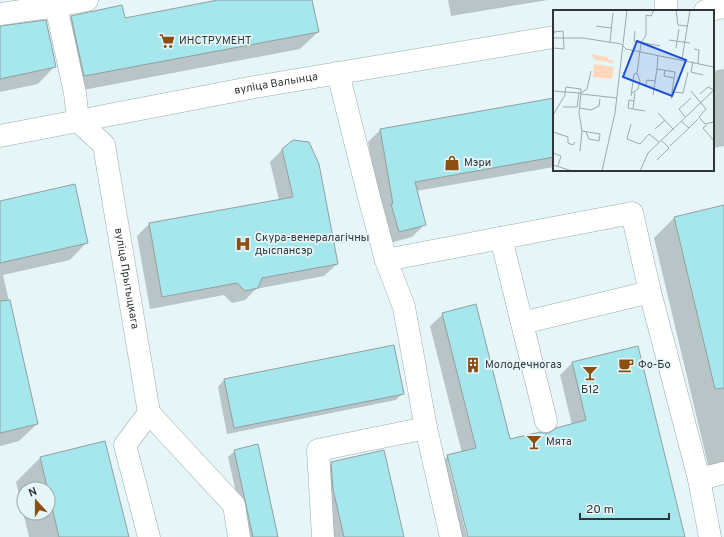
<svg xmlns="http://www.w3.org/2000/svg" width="724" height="537" font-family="Overpass,sans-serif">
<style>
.shadow{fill:#0003;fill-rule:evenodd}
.building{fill:#a6e7ed;stroke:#90a0a1}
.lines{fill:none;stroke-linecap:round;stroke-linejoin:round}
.minor-casing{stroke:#9cacad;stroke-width:23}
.minor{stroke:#fff;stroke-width:22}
.labels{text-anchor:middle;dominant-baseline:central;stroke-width:3.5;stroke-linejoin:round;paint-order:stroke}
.poi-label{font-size:11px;fill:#303637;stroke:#e6f6f8;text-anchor:start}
.street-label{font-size:11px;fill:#303637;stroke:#e6f6f8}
.inset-road{fill:none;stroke:#9da9ab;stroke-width:1}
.view{fill:#1d4ed8;fill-opacity:0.15;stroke:#1d4ed8;stroke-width:2}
.inset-edge{fill:none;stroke:#303637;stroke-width:2}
</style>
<rect width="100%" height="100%" fill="#e6f6f8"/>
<g class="shadow">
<polygon points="224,0 311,0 318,32 300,49 67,93 54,34 71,17 124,20"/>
<polygon points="448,0 548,0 451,16"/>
<polygon points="0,27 55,66 38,84 0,92"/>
<polygon points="724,69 724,146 713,148 713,71"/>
<polygon points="554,99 554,167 416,191 425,224 412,237 386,244 368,142 380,130"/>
<polygon points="282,150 337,264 324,276 256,289 245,300 232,303 224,295 150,309 137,236 149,224 279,200 270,162"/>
<polygon points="0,202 87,242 70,260 3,275 37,424 19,441 0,446"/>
<polygon points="724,206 724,470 710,473 654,238 674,218"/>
<polygon points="443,314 509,441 550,434 572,425 560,375 572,363 684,537 469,537 450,463 448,463 467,537 452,537 435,469 448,456 462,453 430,326"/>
<polygon points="394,347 402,394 396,400 227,434 218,387 224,380"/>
<polygon points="235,451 277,537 246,537 228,457"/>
<path d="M40,458L128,537H29L16,482ZM24,489H48V513H24Z"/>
<polygon points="332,463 403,537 322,537 314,480"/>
</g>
<g class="building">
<polygon points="218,0 312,0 319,32 84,76 71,16 122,5 125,18"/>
<polygon points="46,20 56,67 0,79 0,26"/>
<polygon points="554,98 554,157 415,182 426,225 399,232 391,204 393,204 380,129"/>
<polygon points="293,140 309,142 319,164 338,264 262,278 258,288 245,291 237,283 162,297 149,223 293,197 282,149"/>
<polygon points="75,184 88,243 0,263 0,201"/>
<polygon points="724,205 724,388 715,389 674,217"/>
<polygon points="10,300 38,424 0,433 0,301"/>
<polygon points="476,304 510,439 540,432 543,433 549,433 554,430 556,428 586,420 572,362 638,346 685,537 468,537 447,455 476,448 442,313"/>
<polygon points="394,345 404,394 234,428 224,379"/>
<polygon points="105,441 129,537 59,537 40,457"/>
<polygon points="258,444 278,537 253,537 234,450"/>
<polygon points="384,450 404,537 344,537 333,489 331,462"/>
</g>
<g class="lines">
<defs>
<g id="minor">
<path id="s1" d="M57,0L56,6L75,93L78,121L104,145L149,413L234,505L239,537"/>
<polyline points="666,0 666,11"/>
<polyline points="705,11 724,7"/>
<polyline points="0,14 56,6 87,0"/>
<polyline points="338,73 370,201 386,260 632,213 650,292 699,479 710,537"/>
<path id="s2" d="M0,136L255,87L554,37"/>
<polyline points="501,238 522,323 650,292"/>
<polyline points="386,260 404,307 426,428 451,537"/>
<polyline points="522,323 546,421"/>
<polyline points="149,413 125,445 149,537"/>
<polyline points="699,479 724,473"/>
<polyline points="323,537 318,450 426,428"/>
</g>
</defs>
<use href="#minor" class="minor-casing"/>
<use href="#minor" class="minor"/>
</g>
<defs>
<symbol id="supermarket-bare" viewBox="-9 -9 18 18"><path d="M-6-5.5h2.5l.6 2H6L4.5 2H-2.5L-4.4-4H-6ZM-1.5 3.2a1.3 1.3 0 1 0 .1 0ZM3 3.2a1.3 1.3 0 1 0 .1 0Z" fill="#8c4e11" stroke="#e6f6f8" stroke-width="2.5" paint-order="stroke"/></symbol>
<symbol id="shop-bare" viewBox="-9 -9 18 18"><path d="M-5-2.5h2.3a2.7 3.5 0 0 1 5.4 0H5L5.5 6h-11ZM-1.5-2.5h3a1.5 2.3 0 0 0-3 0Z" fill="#8c4e11" stroke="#e6f6f8" stroke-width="2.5" paint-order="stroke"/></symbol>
<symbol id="hospital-bare" viewBox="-9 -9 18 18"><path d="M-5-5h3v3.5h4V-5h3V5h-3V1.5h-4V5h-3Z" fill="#8c4e11" stroke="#e6f6f8" stroke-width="2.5" paint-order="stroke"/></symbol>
<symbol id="building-bare" viewBox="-9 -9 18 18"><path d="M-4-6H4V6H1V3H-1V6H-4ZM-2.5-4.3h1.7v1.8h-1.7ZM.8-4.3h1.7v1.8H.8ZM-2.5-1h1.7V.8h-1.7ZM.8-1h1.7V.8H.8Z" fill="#8c4e11" stroke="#e6f6f8" stroke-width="2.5" paint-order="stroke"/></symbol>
<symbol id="cafe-bare" viewBox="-9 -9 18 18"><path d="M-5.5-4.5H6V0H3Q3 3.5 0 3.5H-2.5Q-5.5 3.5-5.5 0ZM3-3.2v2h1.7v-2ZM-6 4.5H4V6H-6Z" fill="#8c4e11" stroke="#e6f6f8" stroke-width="2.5" paint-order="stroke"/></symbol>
<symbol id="bar-bare" viewBox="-9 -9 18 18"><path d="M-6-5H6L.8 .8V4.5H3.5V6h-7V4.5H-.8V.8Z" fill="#8c4e11" stroke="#e6f6f8" stroke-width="2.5" paint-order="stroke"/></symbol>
</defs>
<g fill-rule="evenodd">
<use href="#supermarket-bare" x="156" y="30" width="22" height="22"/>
<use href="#shop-bare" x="441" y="152" width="22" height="22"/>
<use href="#hospital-bare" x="232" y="233" width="22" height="22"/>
<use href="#building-bare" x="462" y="354" width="22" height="22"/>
<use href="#cafe-bare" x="615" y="354" width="22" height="22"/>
<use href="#bar-bare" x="579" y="362" width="22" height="22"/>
<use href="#bar-bare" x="523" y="431" width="22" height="22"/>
</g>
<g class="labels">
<g class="poi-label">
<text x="179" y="41">ИНСТРУМЕНТ</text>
<text x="464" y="163">Мэри</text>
<text x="255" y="238">Скура-венералагічны<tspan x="255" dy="13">дыспансэр</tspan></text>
<text x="485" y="365">Молодечногаз</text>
<text x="638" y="365">Фо-Бо</text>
<text x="590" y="390" text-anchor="middle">Б12</text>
<text x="546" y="442">Мята</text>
</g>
<g class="street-label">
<text stroke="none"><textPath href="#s2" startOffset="281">вуліца Валынца</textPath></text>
<text stroke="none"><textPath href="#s1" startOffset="294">вуліца Прытыцкага</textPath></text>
</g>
</g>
<g transform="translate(553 10)">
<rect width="161" height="161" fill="#e6f6f8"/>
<path d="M38,44L54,47L57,51L59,49L61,53L42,50ZM41,54L61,57L59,69L40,67Z" fill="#ffd8bc"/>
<path class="inset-road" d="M123,0L125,15L135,16M0,9L1,24M43,16L58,18M82,21L81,31L107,36M0,28H30L68,34L73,39L161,57M116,30L137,33M57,32L60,3M0,38L11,39L10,21L1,22M123,38L126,19M141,39L146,40L145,54M105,45L104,59L122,62L118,89M129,49L137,0M140,51L138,62L150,65M112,60L111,66L121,68M92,77L94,70L102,71M0,81L12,82L28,83V79L13,77L12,82V85L0,105M138,81L153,99L146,107L152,114L161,112M82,82L80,99L92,101M119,82L130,83L135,62M79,83L85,79L87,71L84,63L88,33L93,25V5L98,6L101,0M28,84L64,88M147,84L155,77L161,80M100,85L104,59M78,86L81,64L84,63M10,97H24L26,83M27,98L38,100L46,96L47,89M80,99L75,98L76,90L81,91M105,103L120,119M132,107L126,99L138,88M78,114L74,129L87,134L96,124L106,132M154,115L150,118L161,131M136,118L145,109M102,119L112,110M0,122L15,127V133L20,135L22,132M33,122L36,129L46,131L47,124L29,121L26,103L28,83L34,79L38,61M117,136L136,118L128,111M27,141L29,121M0,143L8,146L5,156M104,150L116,138L108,130M0,155L19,161M49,161L62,103L74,0M87,161L95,143L161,80"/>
<path class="view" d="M84,31L133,50L119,86L70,67Z"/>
<rect width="161" height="161" class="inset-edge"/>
</g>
<g transform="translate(36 501) rotate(339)"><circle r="19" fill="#e6f6f8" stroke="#9da9ab"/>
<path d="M0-3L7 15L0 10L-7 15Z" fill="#8c4e11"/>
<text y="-6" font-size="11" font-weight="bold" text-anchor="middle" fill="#303637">N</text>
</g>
<path d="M580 513v6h89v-6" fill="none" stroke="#303637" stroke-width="2"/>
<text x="586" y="513" font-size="12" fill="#303637" stroke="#e6f6f8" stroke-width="3" paint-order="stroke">20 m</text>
</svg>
